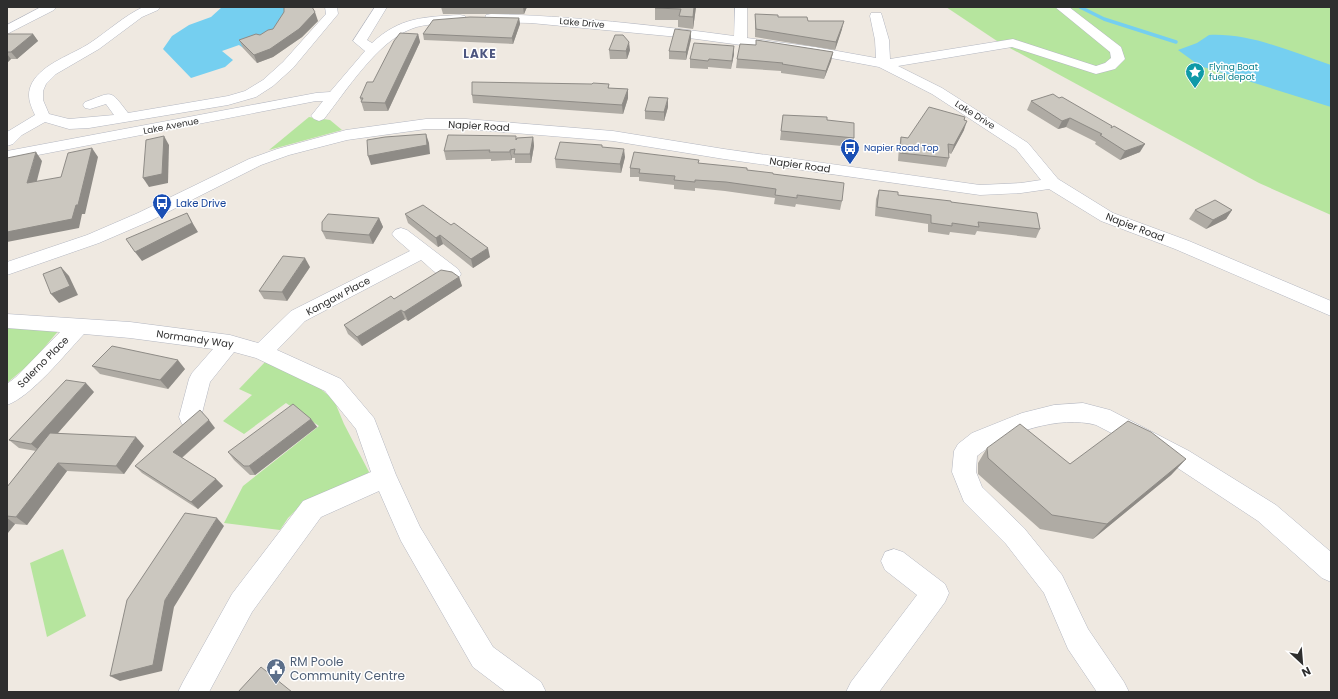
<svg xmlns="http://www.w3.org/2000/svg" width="1338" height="699" font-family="Poppins,sans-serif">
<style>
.green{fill:#b6e59e}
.water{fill:#75cff0}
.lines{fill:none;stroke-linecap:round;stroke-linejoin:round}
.stream{stroke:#75cff0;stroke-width:3.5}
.minor-casing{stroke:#b4b7c1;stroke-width:1}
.minor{fill:#fff;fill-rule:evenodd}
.wall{fill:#afaba4}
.shaded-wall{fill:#8e8b86}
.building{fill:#cbc7bf;stroke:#8e8b86}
.labels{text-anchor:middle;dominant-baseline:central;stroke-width:3;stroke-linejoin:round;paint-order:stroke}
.far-street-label{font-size:9px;fill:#2e2e2e;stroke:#fff}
.far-culture-label{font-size:9px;fill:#0d838f;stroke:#fff;text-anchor:start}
.far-transit-label{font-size:9px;fill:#164399;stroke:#fff;text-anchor:start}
.street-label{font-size:10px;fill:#2e2e2e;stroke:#fff}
.transit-label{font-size:10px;fill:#164399;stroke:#fff;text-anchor:start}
.far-district-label{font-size:12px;font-weight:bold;letter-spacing:1px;fill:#4d5680;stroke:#fff}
.near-service-label{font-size:12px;fill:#4e5e75;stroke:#fff;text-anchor:start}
</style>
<rect width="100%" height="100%" fill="#efe9e1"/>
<g class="green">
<polygon points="946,7 1331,7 1331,215 1259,183 997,41"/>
<polygon points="309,117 330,120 342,130 269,150"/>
<polygon points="7,326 59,330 32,362 7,383"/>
<polygon points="266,361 311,381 334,400 344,424 369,472 363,480 305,501 288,518 280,530 224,523 243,486 319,426 286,403 244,434 223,421 252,395 239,389"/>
<polygon points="63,549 86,616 47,637 30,563"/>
</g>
<g class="water">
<polygon points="222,7 294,7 252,54 239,45 222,51 233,60 225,67 191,78 163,49 172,36 189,25 211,17"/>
<path d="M1209,35C1251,33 1292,52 1331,65V107L1200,66L1178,50L1197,43Z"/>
</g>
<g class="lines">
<polyline class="stream" points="1080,7 1104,19 1176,42"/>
<defs>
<g id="minor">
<polygon points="41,7 56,7 54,10 7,34 7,25"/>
<path d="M143,7H160L158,10L142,17L99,49L56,74L46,84L43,91V100L49,114L69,119L114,115L106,104L90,109L85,108L83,105L85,102C113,92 109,88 128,113L228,96L245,91L263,80L283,62L326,14L325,7H337L338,14L293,68L273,86L256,97L228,105L89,128L69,129L45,122L22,135L13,144L7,146V132L35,115C30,104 26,95 32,83C43,63 72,55 90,43C108,31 124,16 143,7Z"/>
<path d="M375,7H387L367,40L372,43C400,17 424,17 460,15L465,16L466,19L465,22L460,23C445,24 425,23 411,29C377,42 346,91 324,119L319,121L314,119L311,116L323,101H316L7,161V151L316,93L330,92L365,51L353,41Z"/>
<path d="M735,7H747V38L815,47L876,58L875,40L870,16L871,13H881L882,16L889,40L890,59L1013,39L1096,66L1105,63L1111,58L1110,52L1055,7H1069L1121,47L1125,59L1115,69L1096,74L1012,47L898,66L942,88L1028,143L1058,179L1113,213L1189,241L1331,301V316L1175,249L1101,221L1049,189L1021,193L980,195L724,159L613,141L466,129H426L347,140L289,155L261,165L150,221L99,243L7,275V262L87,235L138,213L249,159L277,149L346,130L426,119H466L613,131L724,149L980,185L1021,183L1041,180L1016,149L932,94L879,67L815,55L689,38L531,23L491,22L486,21L485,18L486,15L491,14C572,16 653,25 734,36Z"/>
<path d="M401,228L407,230L458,269L461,274L458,279C443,283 432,269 421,260L305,321L277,350L341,379L374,418L396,475L420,527L493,647L541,682L546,692H506L473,667L401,541L379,491L321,517L252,612L209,692H178L183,682L232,594L303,501L371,472L356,429L325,391L256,358L234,352L210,382L201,417L198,424L190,426L182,424L179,417L189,379L192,373L213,349L130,338L84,334C65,354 32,396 7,405V384L16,377L60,332L7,328V314L130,322L230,335L258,343L291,311L410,251L395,238L392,234L395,230Z"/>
<path d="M1083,403L1110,410L1189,451L1276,505L1331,552V582L1322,578L1258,521L1173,465L1096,425C1060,415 1006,432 977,456L976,472L982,487L1024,528L1062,575L1088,629L1124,682L1129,692H1097L1068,649L1044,593L1006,544L964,502L952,472L954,451L958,444L972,433L1022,413L1054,405Z"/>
<polygon points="894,549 903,552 945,584 949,593 945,602 879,692 846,692 851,682 917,595 885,570 881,561 885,552"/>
</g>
</defs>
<use href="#minor" class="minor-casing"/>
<use href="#minor" class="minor"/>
</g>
<g class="wall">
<polygon points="430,7 527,7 524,14 443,14 441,7"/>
<polygon points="655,7 696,7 693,29 678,27 678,20 655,20"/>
<polygon points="755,14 808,21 842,29 835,50 755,37"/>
<polygon points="519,18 520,24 513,44 424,40 423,34"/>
<polygon points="318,21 302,37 273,57 257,63 243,48 239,40 260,35 273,29"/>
<polygon points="691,31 691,39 686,60 669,59 669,51"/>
<polygon points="33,34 38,41 17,59 11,59 7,63 7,35"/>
<polygon points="418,34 420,42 388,111 364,111 360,98 373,82"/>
<polygon points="756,40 833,52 831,61 824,79 781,73 781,71 736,68 737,59 756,45"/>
<polygon points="734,46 734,54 731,69 708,67 708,69 690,68 690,59"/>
<polygon points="609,50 630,50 627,59 610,59"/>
<polygon points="592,84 609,84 609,88 628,89 628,98 623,114 473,103 472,95"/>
<polygon points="1031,101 1111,128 1140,152 1120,160 1095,144 1096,142 1066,127 1058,129 1027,110"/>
<polygon points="668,107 664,121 645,119 645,111"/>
<polygon points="783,115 827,120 854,138 852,147 780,140"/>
<polygon points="965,117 964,121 964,130 951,154 949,153 949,158 946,167 898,161 899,146 901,137 908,138"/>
<polygon points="533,137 534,146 531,163 515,163 515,158 512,158 512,160 491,161 491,159 446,160 444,151 517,138"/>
<polygon points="602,147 625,157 621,173 556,168 555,159"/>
<polygon points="699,163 773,174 842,201 840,210 796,204 795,207 774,204 775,198 725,191 695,188 695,191 674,189 674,185 639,181 639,177 630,177 630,168"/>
<polygon points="879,190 898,195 951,202 1040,229 1036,238 977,231 975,235 950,232 949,235 928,232 928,224 875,216 876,199"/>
<polygon points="1195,210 1232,210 1226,219 1206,229 1189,219"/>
<polygon points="405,214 490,257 473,268 443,244 438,247 408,223"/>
<polygon points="379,218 383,227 373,244 326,239 322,231"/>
<polygon points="310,267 287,301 264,299 259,291"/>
<polygon points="459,277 462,286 408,321 405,319 362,346 348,334 344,325 394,299"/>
<polygon points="92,366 185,369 168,389 100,374"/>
<polygon points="94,392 58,433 144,446 124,474 67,471 27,525 15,524 7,534 7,487 36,451 19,448 9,440"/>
<polygon points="311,419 317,427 255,475 250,475 234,460 228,452"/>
<polygon points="215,428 182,458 216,479 223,486 198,509 142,473 135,466"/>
<polygon points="987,448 1070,464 1186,459 1171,475 1093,539 1040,529 978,474 978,463"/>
</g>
<g class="shaded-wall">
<polygon points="523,7 527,7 524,14"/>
<polygon points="694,7 696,7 693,29 693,17"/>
<polygon points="315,12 318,21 302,37 273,57 257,63 254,55"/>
<polygon points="519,18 520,24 513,44 512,38"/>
<polygon points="844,21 842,29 835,50 836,42"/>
<polygon points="691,31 691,39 686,60 686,52"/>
<polygon points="33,34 38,41 17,59 11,52"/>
<polygon points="418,34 420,42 388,111 385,103"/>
<polygon points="629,42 630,50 627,59 626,51"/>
<polygon points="734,46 734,54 731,69 732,61"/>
<polygon points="833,52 831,61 824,79 826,71"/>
<polygon points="7,54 11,59 7,63"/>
<polygon points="628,89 628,98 623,114 622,105"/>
<polygon points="668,98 668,107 664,121 664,112"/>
<polygon points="1070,118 1066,127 1058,129 1062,121"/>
<polygon points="967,121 964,130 951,154 954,145"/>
<polygon points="426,134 429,143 430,154 371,165 368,156"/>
<polygon points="164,136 169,145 168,183 149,187 143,178"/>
<polygon points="533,137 534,146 531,163 530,154"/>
<polygon points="1145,144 1140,152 1120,160 1125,151"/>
<polygon points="92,148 98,157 85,214 82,214 79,228 7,242 7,232 76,205"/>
<polygon points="624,149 625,157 621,173 620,164"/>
<polygon points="510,150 512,158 512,160 510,152"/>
<polygon points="36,152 42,161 34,192 27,183"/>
<polygon points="1232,210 1226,219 1206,229 1213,220"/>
<polygon points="187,213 192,222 198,232 142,261 135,252"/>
<polygon points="379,218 383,227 373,244 369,235"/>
<polygon points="440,235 443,244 438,247 436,238"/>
<polygon points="488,248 490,257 473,268 471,259"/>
<polygon points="305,258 310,267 287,301 282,292"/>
<polygon points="61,267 69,276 78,295 59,303 51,294"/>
<polygon points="459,277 462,286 408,321 404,312"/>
<polygon points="401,310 405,319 362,346 357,337"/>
<polygon points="178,360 185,369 168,389 160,380"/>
<polygon points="86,383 94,392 41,452 31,444"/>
<polygon points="311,419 317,427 255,475 249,466"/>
<polygon points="209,420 215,428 180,459 173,452"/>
<polygon points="136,437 144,446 124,474 116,466"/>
<polygon points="1186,459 1171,475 1093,539 1107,524"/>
<polygon points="58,463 67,471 27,525 16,517"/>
<polygon points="216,479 223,486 198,509 191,502"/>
<polygon points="7,518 15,524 7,534"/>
<polygon points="217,518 224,526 174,607 162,671 120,681 110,676 165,600"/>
</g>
<g class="building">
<polygon points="284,7 312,7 315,12 299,29 270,49 254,55 239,40 256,34 260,35 268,30 273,29 284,12"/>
<polygon points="655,7 694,7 693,17 679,16 681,9 655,8"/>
<polygon points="755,14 778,15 778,17 807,17 808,21 844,21 836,42 756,29"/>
<polygon points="470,17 519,18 512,38 423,34 433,20"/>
<polygon points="675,29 691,31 686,52 669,51"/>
<polygon points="400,33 418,34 385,103 361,102 363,98 360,98 367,82 373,82 394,41"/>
<polygon points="8,34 33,34 11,52 7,52 7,35"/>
<polygon points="615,35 623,35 629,42 626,51 609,50"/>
<polygon points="756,40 833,52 826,71 782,64 783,63 737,59 740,44 756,45"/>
<polygon points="694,43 734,46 732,61 709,59 708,61 690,59"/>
<polygon points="472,82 592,84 593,83 609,84 608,88 628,89 622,105 472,95"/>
<polygon points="1053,94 1059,98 1062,97 1112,126 1111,128 1114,126 1145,144 1125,151 1100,135 1102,134 1070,118 1062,121 1031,101"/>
<polygon points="649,97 668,98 664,112 645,111"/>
<polygon points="929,107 965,117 964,120 967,121 954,145 948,144 949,158 900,153 901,137 908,138"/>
<polygon points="783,115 827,117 827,120 854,123 854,138 781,131"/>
<polygon points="426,134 427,145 368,156 367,140 385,137"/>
<polygon points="448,135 516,136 516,140 517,138 533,137 530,154 514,154 515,149 510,150 510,152 489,152 490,150 444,151"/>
<polygon points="164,136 162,174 143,178 146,140"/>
<polygon points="560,142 602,145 602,147 624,149 620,164 555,159"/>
<polygon points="92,148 78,205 76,205 72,219 7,232 7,158 36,152 27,183 61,177 68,153"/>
<polygon points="634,152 699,160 698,163 747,168 747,170 773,173 773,174 844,183 842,201 797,195 797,198 775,195 776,189 726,182 695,180 695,182 674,180 675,176 639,173 640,169 630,168"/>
<polygon points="879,190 898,192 898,195 951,201 951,202 1037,213 1040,229 978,222 979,227 952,223 952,226 931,223 931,215 877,207"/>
<polygon points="1215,200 1232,210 1213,220 1195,210"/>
<polygon points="423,205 451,225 454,223 488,248 471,259 440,235 436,238 405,214"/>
<polygon points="187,213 192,223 135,252 126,239"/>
<polygon points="328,214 379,218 369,235 322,231 322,222"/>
<polygon points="283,256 305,258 282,292 259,291"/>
<polygon points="61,267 70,286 51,294 43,274"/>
<polygon points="441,270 452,272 459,277 404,312 401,310 357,337 344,325 391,296 394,299"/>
<polygon points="112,346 178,360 160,380 92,366"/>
<polygon points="66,380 86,383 31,444 9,440"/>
<polygon points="293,404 311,419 249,466 244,466 228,452"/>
<polygon points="200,410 209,420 173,452 216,479 191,502 135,466"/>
<polygon points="1128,421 1151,432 1186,459 1107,524 1052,515 988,458 987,448 1020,424 1070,464"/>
<polygon points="50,433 136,437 116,466 58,463 16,517 7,516 7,487"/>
<polygon points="185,513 217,518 165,600 153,665 110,676 127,600"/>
<polygon points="261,667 292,692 238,692"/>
</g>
<defs>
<symbol id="sight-pin" viewBox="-11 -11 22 30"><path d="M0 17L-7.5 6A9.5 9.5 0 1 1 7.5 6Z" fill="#0f9aa8" stroke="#fff"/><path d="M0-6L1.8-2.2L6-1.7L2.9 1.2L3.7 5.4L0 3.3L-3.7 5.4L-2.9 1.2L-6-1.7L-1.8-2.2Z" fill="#fff"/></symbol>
<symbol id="bus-pin" viewBox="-11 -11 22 30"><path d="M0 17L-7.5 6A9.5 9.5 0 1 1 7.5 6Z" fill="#1a4fb4" stroke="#fff"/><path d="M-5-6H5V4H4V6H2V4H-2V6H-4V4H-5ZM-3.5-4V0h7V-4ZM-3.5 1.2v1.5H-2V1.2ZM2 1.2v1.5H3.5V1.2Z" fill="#fff"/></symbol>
<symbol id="civic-pin" viewBox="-11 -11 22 30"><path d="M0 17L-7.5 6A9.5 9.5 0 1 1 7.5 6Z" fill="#5c6f8a" stroke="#fff"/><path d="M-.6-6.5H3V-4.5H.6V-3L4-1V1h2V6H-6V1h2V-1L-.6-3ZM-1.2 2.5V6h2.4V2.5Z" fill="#fff"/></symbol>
</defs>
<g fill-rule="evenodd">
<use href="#sight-pin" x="1184" y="61" width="22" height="30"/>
<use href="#bus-pin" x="839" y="137" width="22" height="30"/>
<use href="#bus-pin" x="151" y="192" width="22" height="30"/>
<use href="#civic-pin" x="265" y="657" width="22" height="30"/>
</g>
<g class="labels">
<g class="far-street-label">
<text transform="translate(582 23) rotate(5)">Lake Drive</text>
<text transform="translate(975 115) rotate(32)">Lake Drive</text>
<text transform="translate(171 126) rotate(-11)">Lake Avenue</text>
</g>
<g class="far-culture-label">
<text x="1209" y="67">Flying Boat<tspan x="1209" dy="10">fuel depot</tspan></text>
</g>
<g class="far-transit-label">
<text x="864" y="148">Napier Road Top</text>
</g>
<g class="street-label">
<text transform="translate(479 126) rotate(3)">Napier Road</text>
<text transform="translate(800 165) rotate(8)">Napier Road</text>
<text transform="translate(1135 227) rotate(21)">Napier Road</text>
<text transform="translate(338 296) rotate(-28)">Kangaw Place</text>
<text transform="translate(195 339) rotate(8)">Normandy Way</text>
<text transform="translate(43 362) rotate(-45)">Salerno Place</text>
</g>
<g class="transit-label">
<text x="176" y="203">Lake Drive</text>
</g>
<g class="far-district-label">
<text x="480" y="53">LAKE</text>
</g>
<g class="near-service-label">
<text x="290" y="661">RM Poole<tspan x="290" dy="14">Community Centre</tspan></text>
</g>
</g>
<rect width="1338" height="699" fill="none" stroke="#2e2e2e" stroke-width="16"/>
<g transform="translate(1302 663) rotate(154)" stroke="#ffffff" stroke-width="3" paint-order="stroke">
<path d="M0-3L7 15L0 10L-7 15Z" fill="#2e2e2e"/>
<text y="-6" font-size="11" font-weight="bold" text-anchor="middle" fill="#2e2e2e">N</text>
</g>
</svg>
